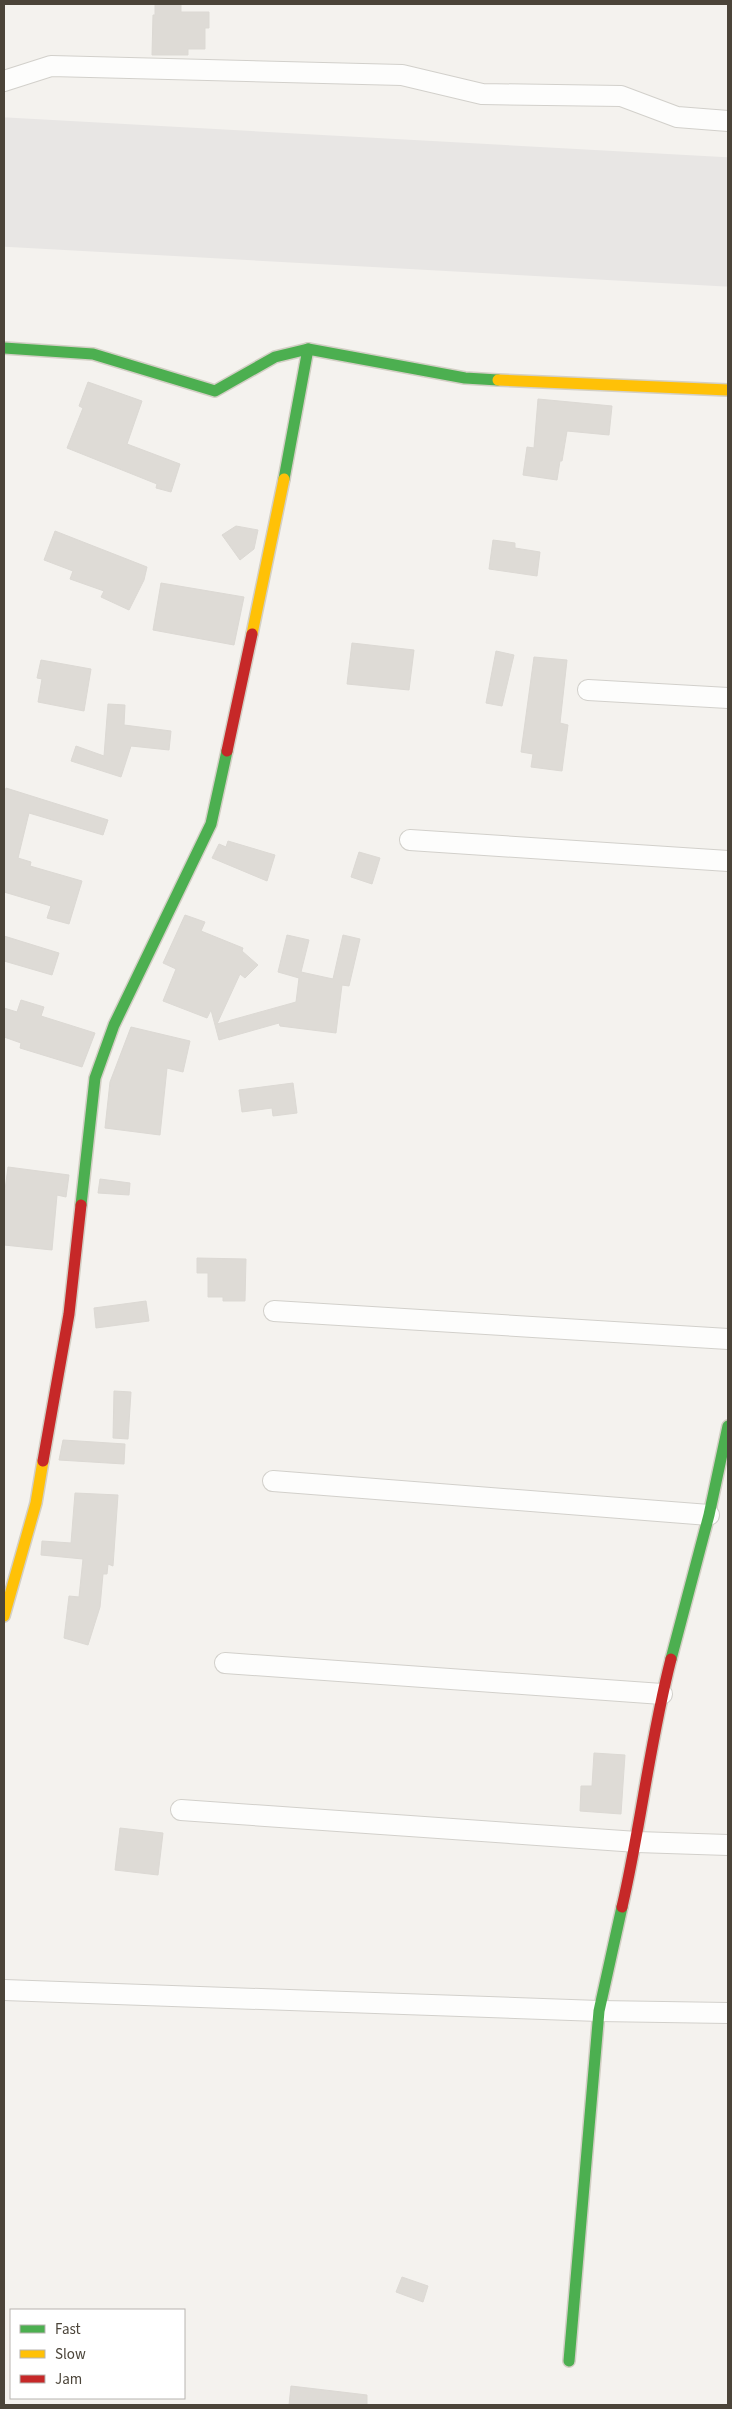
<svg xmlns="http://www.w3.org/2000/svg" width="732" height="2409" font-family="'Source Sans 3',sans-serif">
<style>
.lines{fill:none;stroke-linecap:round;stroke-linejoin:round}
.runway{stroke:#e8e6e4;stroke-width:129}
.building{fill:#dedbd6;stroke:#dcd9d4}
.street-casing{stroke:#d2d0cb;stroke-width:22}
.fast-casing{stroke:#d3cfc5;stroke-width:14}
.slow-casing{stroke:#d3cfc5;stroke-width:14}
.jam-casing{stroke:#d3cfc5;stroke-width:14}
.street{stroke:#fdfdfc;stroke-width:20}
.fast{stroke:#4caf50;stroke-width:11}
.slow{stroke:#ffc107;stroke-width:11}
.jam{stroke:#c62828;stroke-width:11}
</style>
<rect width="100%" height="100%" fill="#f4f2ee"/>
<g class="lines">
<polyline class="runway" points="4,182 728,222"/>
</g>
<g class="building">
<polygon points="155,4 181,4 181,12 209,12 209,28 205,28 205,49 188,49 188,55 152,55 153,15 155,15"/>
<polygon points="88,382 142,401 127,444 180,464 171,492 156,488 157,484 67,448 83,408 79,406"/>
<polygon points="538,399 612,406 609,435 567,431 562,461 560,461 557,480 523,475 527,447 534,448"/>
<polygon points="236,526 258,530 254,549 240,560 222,535"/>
<polygon points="55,531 147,567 144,580 129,610 101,597 104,591 70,579 73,571 44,560"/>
<polygon points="493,540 515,543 515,548 540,552 537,576 489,569"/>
<polygon points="161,583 244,597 234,645 153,630"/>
<polygon points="352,643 414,650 409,690 347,684"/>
<polygon points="496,651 514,655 502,706 486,703"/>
<polygon points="534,657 567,660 560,723 568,725 562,771 531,767 533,754 521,752"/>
<polygon points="41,660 91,669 84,711 38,702 42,679 37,678"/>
<polygon points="108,704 125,705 124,725 171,731 169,750 131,746 121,777 71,761 76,746 104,756"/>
<polygon points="6,788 108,820 103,835 29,813 18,858 31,862 30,866 82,881 69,924 47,918 51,906 4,892 4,798"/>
<polygon points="228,841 275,855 267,881 212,858 219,844 226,847"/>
<polygon points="359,852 380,858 372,884 351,877"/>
<polygon points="185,915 205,922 201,931 243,948 242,951 258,965 245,978 240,974 217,1024 296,1002 299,978 278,972 287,935 309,940 301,972 333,979 343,935 360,939 349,986 342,985 336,1033 280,1026 279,1023 219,1040 211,1010 207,1018 163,1001 176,969 163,963"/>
<polygon points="4,936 59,953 52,975 4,961"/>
<polygon points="21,1000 44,1007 41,1016 95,1033 82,1067 20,1048 21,1043 4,1037 4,1008 17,1012"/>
<polygon points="131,1027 190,1041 183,1072 167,1068 160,1135 105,1128 110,1082"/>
<polygon points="293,1083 297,1113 273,1116 272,1108 242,1112 239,1090"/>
<polygon points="8,1167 69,1175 66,1197 57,1195 52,1250 4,1245 4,1189 5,1190"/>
<polygon points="100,1179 130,1183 129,1195 98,1193"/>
<polygon points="197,1258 246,1259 245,1301 223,1301 223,1297 208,1297 208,1273 197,1273"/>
<polygon points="146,1301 149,1321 96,1328 94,1308"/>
<polygon points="114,1391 131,1392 128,1439 113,1438"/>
<polygon points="63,1440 125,1444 124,1464 59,1460"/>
<polygon points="75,1493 118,1495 113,1566 108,1564 107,1574 103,1574 100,1607 88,1645 64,1638 69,1596 79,1597 83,1559 41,1555 42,1541 71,1543"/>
<polygon points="594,1753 625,1755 621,1814 580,1811 581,1786 592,1786"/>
<polygon points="120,1828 163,1833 158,1875 115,1870"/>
<polygon points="402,2277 428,2286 423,2302 396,2292"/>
<polygon points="291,2386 367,2395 367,2405 289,2405"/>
</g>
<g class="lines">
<defs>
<g id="street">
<polyline points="4,81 51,66 402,75 482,94 621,96 677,117 728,121"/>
<polyline points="588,690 728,698"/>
<polyline points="410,840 728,861"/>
<polyline points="274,1311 728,1339"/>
<polyline points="273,1481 709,1515"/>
<polyline points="225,1663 662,1694"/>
<polyline points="181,1810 637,1842 728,1845"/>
<polyline points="4,1990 599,2011 728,2013"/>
</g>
<g id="fast">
<polyline points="4,348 93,354 215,391 275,357 308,349 465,378 498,380"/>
<polyline points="284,479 308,349"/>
<polyline points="81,1205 95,1078 114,1025 211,824 227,751"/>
<polyline points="671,1659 709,1515 728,1426"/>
<polyline points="569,2361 599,2011 622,1907"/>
</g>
<g id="slow">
<polyline points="498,380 728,390"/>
<polyline points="252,634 284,479"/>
<polyline points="4,1616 36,1503 43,1461"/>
</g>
<g id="jam">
<polyline points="227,751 252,634"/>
<polyline points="43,1461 69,1314 81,1205"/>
<path d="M622,1907C641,1825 650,1740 671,1659"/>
</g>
</defs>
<use href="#street" class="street-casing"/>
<use href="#fast" class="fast-casing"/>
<use href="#slow" class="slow-casing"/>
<use href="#jam" class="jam-casing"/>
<use href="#street" class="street"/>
<use href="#fast" class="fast"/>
<use href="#slow" class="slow"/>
<use href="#jam" class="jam"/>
</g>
<rect width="732" height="2409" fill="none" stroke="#4b4439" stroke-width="10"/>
<rect x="10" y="2309" width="175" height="90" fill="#ffffff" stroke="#b7b4b0"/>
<rect x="20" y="2325" width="25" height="8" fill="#4caf50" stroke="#b7b4b0"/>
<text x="55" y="2334" font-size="15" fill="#4b4439">Fast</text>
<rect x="20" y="2350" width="25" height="8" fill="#ffc107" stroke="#b7b4b0"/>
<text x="55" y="2359" font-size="15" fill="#4b4439">Slow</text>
<rect x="20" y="2375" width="25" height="8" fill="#c62828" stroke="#b7b4b0"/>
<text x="55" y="2384" font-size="15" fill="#4b4439">Jam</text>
</svg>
